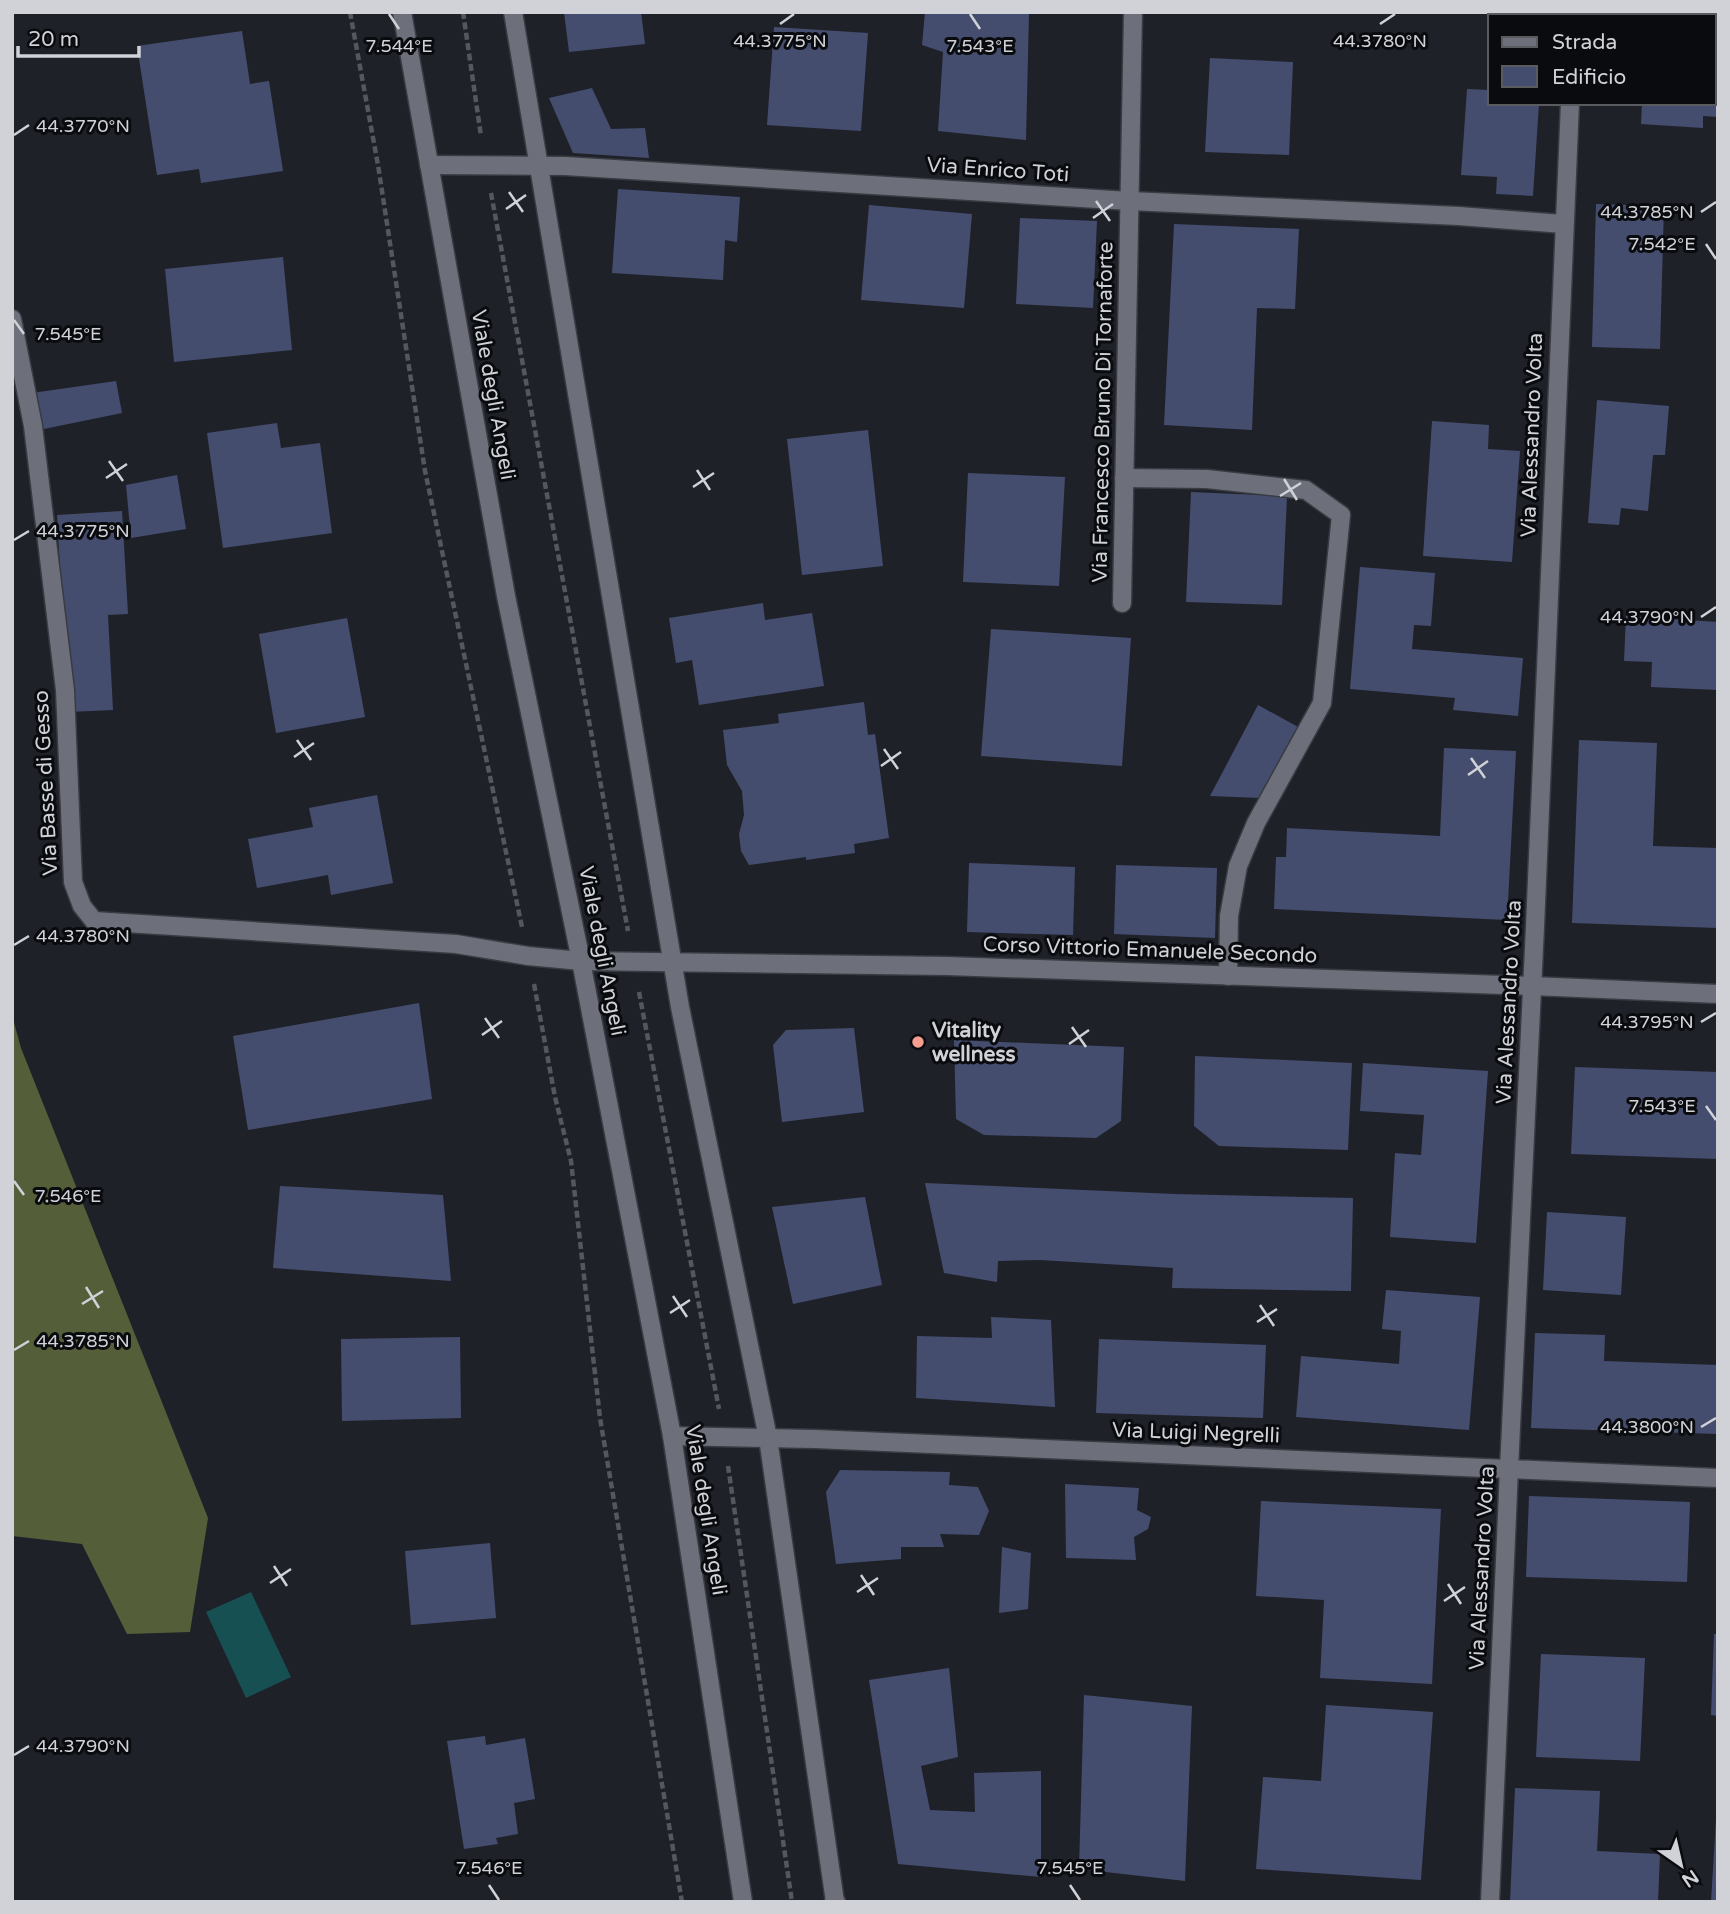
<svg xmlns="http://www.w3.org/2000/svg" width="1730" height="1914" font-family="'Varela Round',sans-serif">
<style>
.forest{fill:#545e39}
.water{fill:#175053}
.building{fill:#454d6f}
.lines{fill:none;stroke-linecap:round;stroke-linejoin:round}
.service-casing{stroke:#393b42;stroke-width:21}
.minor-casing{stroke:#393b42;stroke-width:21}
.path{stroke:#55575f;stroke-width:4.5;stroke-dasharray:7 3.5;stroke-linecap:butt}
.service{stroke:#6d707a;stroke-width:18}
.minor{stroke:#6d707a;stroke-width:18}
.ticks{fill:none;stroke:#d0d2d8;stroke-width:2.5}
.poi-dot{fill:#f59d8e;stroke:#0a0b0e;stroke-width:2.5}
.labels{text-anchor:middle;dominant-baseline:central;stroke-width:6;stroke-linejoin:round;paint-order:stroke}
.street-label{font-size:21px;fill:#d0d2d8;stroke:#0a0b0e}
.poi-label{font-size:21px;font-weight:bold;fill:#d0d2d8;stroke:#0a0b0e;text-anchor:start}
.ticks-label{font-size:18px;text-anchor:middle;fill:#d0d2d8;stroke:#0a0b0e;stroke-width:6;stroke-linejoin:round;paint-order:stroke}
</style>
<rect width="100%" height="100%" fill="#1f2129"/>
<polygon class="forest" points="12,1015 21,1048 208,1518 190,1632 127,1634 82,1544 12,1536"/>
<polygon class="water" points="251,1592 291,1677 246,1698 206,1612"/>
<g class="building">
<polygon points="564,12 641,12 645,44 569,52"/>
<polygon points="925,12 1029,13 1026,140 938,131 943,52 922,45"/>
<polygon points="774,27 868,33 861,131 767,125"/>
<polygon points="242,31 250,84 269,81 283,171 201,183 199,169 157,175 137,46"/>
<polygon points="1714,57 1718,57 1718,117 1703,116 1703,128 1641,124 1642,103 1714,103"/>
<polygon points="1210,58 1293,62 1289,155 1205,152"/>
<polygon points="592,88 611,129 645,128 649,158 573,153 549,98"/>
<polygon points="1467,89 1490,90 1490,103 1539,103 1533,196 1496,194 1497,177 1461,175"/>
<polygon points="618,189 740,197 737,242 725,240 723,280 612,273"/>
<polygon points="1596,204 1664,206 1660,349 1592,347"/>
<polygon points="869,205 972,214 964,308 861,300"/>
<polygon points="1020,218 1097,221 1093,308 1016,304"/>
<polygon points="1174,224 1299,229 1295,309 1257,308 1252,430 1164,425"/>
<polygon points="283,257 292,350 174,362 165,269"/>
<polygon points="116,381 122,413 39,430 32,393"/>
<polygon points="1597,400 1669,406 1665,455 1653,455 1648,511 1621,508 1619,525 1588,523"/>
<polygon points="1432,421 1489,425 1488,449 1520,451 1512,562 1423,556"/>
<polygon points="277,423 281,448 320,443 332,533 223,548 207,433"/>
<polygon points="868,430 883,566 802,575 787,439"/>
<polygon points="968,473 1065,477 1059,586 963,582"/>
<polygon points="177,475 186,529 131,538 126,485"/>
<polygon points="1191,492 1287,496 1282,605 1186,602"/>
<polygon points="122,511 128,614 108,615 113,710 68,712 57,515"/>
<polygon points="1360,567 1435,573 1431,626 1414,625 1412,649 1523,658 1518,716 1453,710 1455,698 1350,689"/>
<polygon points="763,603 765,620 812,613 824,686 699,705 692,660 676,663 669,618"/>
<polygon points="1626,616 1718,622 1718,690 1651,687 1652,662 1624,661"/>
<polygon points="347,618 365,717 276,733 259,634"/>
<polygon points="991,629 1131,638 1122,766 981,756"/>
<polygon points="864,702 868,735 875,734 889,838 854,844 855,853 806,860 806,857 749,865 741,851 739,834 744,815 742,791 727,765 723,730 779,723 778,714"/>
<polygon points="1258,705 1300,728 1261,798 1210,796"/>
<polygon points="1579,740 1657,743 1653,846 1718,848 1718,928 1572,923"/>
<polygon points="1444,748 1516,751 1507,920 1274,909 1276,857 1286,857 1287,828 1440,836"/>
<polygon points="377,795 393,883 331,895 328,875 257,888 248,839 313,827 309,808"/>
<polygon points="969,863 1075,867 1073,935 967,932"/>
<polygon points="1116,865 1217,868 1215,938 1114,934"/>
<polygon points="419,1003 432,1099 248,1130 233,1036"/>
<polygon points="854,1028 864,1112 782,1122 773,1045 786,1030"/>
<polygon points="954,1040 1124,1047 1121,1121 1096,1138 984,1135 956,1119"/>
<polygon points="1195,1056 1352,1063 1348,1150 1219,1146 1194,1126"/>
<polygon points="1363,1063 1488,1071 1476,1243 1390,1237 1395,1153 1421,1155 1424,1115 1360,1111"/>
<polygon points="1575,1067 1718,1072 1718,1159 1571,1154"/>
<polygon points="925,1183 1174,1194 1353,1198 1351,1291 1172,1288 1173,1268 1040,1260 998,1261 997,1282 944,1273"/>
<polygon points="280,1186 443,1195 451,1281 273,1268"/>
<polygon points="865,1197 882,1285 793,1304 772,1207"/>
<polygon points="1547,1212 1626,1217 1621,1295 1543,1290"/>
<polygon points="1386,1290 1480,1297 1469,1430 1296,1417 1301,1356 1399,1364 1401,1331 1382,1329"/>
<polygon points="991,1317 1051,1320 1055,1407 916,1398 917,1336 992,1338"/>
<polygon points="1535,1333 1605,1335 1604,1361 1718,1365 1718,1434 1531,1428"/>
<polygon points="460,1337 461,1418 342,1421 341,1339"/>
<polygon points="1099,1339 1266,1345 1263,1418 1096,1413"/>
<polygon points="840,1470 950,1472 949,1485 978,1487 989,1511 979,1535 940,1534 944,1547 901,1547 901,1559 836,1564 826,1492"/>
<polygon points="1065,1484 1139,1488 1137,1510 1151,1517 1148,1529 1134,1537 1136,1560 1066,1558"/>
<polygon points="1529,1496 1690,1502 1687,1582 1526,1577"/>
<polygon points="1261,1501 1441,1509 1432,1684 1320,1678 1324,1600 1256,1596"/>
<polygon points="490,1543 496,1618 411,1625 405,1551"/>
<polygon points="1002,1547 1031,1553 1028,1609 999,1613"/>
<polygon points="1714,1634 1718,1634 1718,1716 1711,1715"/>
<polygon points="1541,1654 1645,1658 1640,1761 1536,1757"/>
<polygon points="949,1668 958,1757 921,1766 930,1810 975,1812 974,1773 1041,1771 1041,1877 898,1864 869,1680"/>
<polygon points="1084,1695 1192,1706 1185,1881 1079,1869"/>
<polygon points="1326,1705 1433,1712 1421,1880 1256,1869 1263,1777 1321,1781"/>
<polygon points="485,1736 486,1745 525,1738 535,1799 514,1803 518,1834 496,1838 498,1844 464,1849 447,1741"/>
<polygon points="1515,1788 1600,1791 1597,1851 1660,1854 1658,1902 1510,1902"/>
<polygon points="1716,1819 1718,1819 1718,1902 1711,1902"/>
</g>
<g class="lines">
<defs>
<g id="service">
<polyline points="513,12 680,1007 768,1438 835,1902"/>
<polyline points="1124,478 1207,479 1306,490 1341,515 1322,703 1256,823 1238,866 1229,916 1228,976"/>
</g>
<g id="minor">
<polyline points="402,12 506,596 581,961 672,1436 743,1902"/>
<polyline points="1525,12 1601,16"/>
<polyline points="1714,21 1718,21"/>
<polyline points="429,165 565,166 1130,201 1459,216 1563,224"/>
<polyline points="12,319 33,426 65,690 73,882 82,906 94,921 456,944 528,956 581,961 947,966 1532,986 1718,994"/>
<polyline points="1122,603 1133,12"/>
<polyline points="672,1436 815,1439 1718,1478"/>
<polyline points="834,1902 836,1902"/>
<polyline points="1490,1902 1509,1469 1535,927 1570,103"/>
</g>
</defs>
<use href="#service" class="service-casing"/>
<use href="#minor" class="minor-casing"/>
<g class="path">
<polyline points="350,12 378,165 425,471 522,927"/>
<polyline points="463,12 481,136"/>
<polyline points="491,193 628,931"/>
<polyline points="534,984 555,1097 571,1161 600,1418 682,1902"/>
<polyline points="639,992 719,1409"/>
<polyline points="728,1466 792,1902"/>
</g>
<use href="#service" class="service"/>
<use href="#minor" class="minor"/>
</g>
<path class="ticks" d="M389,14L399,29M970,14L980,29M780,24L794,14M1380,24L1395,14M14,135L29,125M509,192L523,212M1096,201L1110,221M506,209L526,195M1701,212L1716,202M1093,218L1113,204M1706,244L1716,259M14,320L24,334M109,461L123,481M697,470L710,490M106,478L127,464M1284,479L1297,500M693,487L714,473M1280,496L1301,483M14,540L29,531M1701,617L1716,607M297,740L311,760M884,749L898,769M294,757L314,743M1471,758L1485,778M881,766L901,752M1468,775L1488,761M14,945L29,936M485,1018L499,1038M1701,1022L1716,1013M1072,1027L1086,1047M482,1035L502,1021M1069,1044L1089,1030M1706,1106L1716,1120M14,1181L24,1195M86,1287L99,1308M673,1296L687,1317M82,1304L103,1291M1260,1305L1274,1326M670,1313L690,1300M1257,1322L1277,1309M14,1350L29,1341M1701,1427L1716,1418M274,1566L287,1586M861,1575L874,1595M270,1583L291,1569M1448,1584L1461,1604M857,1592L878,1578M1444,1601L1465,1587M14,1755L29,1746M489,1885L499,1900M1070,1885L1080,1900"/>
<circle class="poi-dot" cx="918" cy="1042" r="7"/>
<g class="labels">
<g class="street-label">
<text transform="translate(998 170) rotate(4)">Via Enrico Toti</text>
<text transform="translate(493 395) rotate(80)">Viale degli Angeli</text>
<text transform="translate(1103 412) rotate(-89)">Via Francesco Bruno Di Tornaforte</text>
<text transform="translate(1532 435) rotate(-88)">Via Alessandro Volta</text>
<text transform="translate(46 783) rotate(-93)">Via Basse di Gesso</text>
<text transform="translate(1150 950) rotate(2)">Corso Vittorio Emanuele Secondo</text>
<text transform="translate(602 951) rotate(79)">Viale degli Angeli</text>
<text transform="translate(1509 1002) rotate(-87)">Via Alessandro Volta</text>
<text transform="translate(1196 1433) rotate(2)">Via Luigi Negrelli</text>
<text transform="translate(706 1510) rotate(81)">Viale degli Angeli</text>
<text transform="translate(1482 1568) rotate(-87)">Via Alessandro Volta</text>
</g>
<g class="poi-label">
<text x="932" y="1030">Vitality<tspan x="932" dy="24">wellness</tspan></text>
</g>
</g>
<g class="ticks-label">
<text x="780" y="47">44.3775°N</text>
<text x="1380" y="47">44.3780°N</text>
<text x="399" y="52">7.544°E</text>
<text x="980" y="52">7.543°E</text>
<text x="83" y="132">44.3770°N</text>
<text x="1647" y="218">44.3785°N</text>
<text x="1662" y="250">7.542°E</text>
<text x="68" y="340">7.545°E</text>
<text x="83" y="537">44.3775°N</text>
<text x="1647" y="623">44.3790°N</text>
<text x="83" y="942">44.3780°N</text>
<text x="1647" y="1028">44.3795°N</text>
<text x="1662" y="1112">7.543°E</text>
<text x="68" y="1202">7.546°E</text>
<text x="83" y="1347">44.3785°N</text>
<text x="1647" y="1433">44.3800°N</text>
<text x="83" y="1752">44.3790°N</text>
<text x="489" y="1874">7.546°E</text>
<text x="1070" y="1874">7.545°E</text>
</g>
<rect width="1730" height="1914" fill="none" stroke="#d0d2d8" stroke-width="28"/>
<rect x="1488" y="14" width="228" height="91" fill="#0a0b0e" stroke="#595b5f" stroke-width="2"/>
<rect x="1502" y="37" width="35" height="10" fill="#6d707a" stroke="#595b5f" stroke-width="2"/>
<text x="1552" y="49" font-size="21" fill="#d0d2d8">Strada</text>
<rect x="1502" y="66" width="35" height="21" fill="#454d6f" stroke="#595b5f" stroke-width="2"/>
<text x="1552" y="84" font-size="21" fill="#d0d2d8">Edificio</text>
<g transform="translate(1681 1865) rotate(146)" stroke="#0a0b0e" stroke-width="5" paint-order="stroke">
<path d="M0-5L12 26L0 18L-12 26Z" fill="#d0d2d8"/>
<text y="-10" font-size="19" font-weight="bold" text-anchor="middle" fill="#d0d2d8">N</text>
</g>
<path d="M18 46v10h121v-10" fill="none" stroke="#d0d2d8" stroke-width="3.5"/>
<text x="28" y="46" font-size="21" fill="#d0d2d8" stroke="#0a0b0e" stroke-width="5" paint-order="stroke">20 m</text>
</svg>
